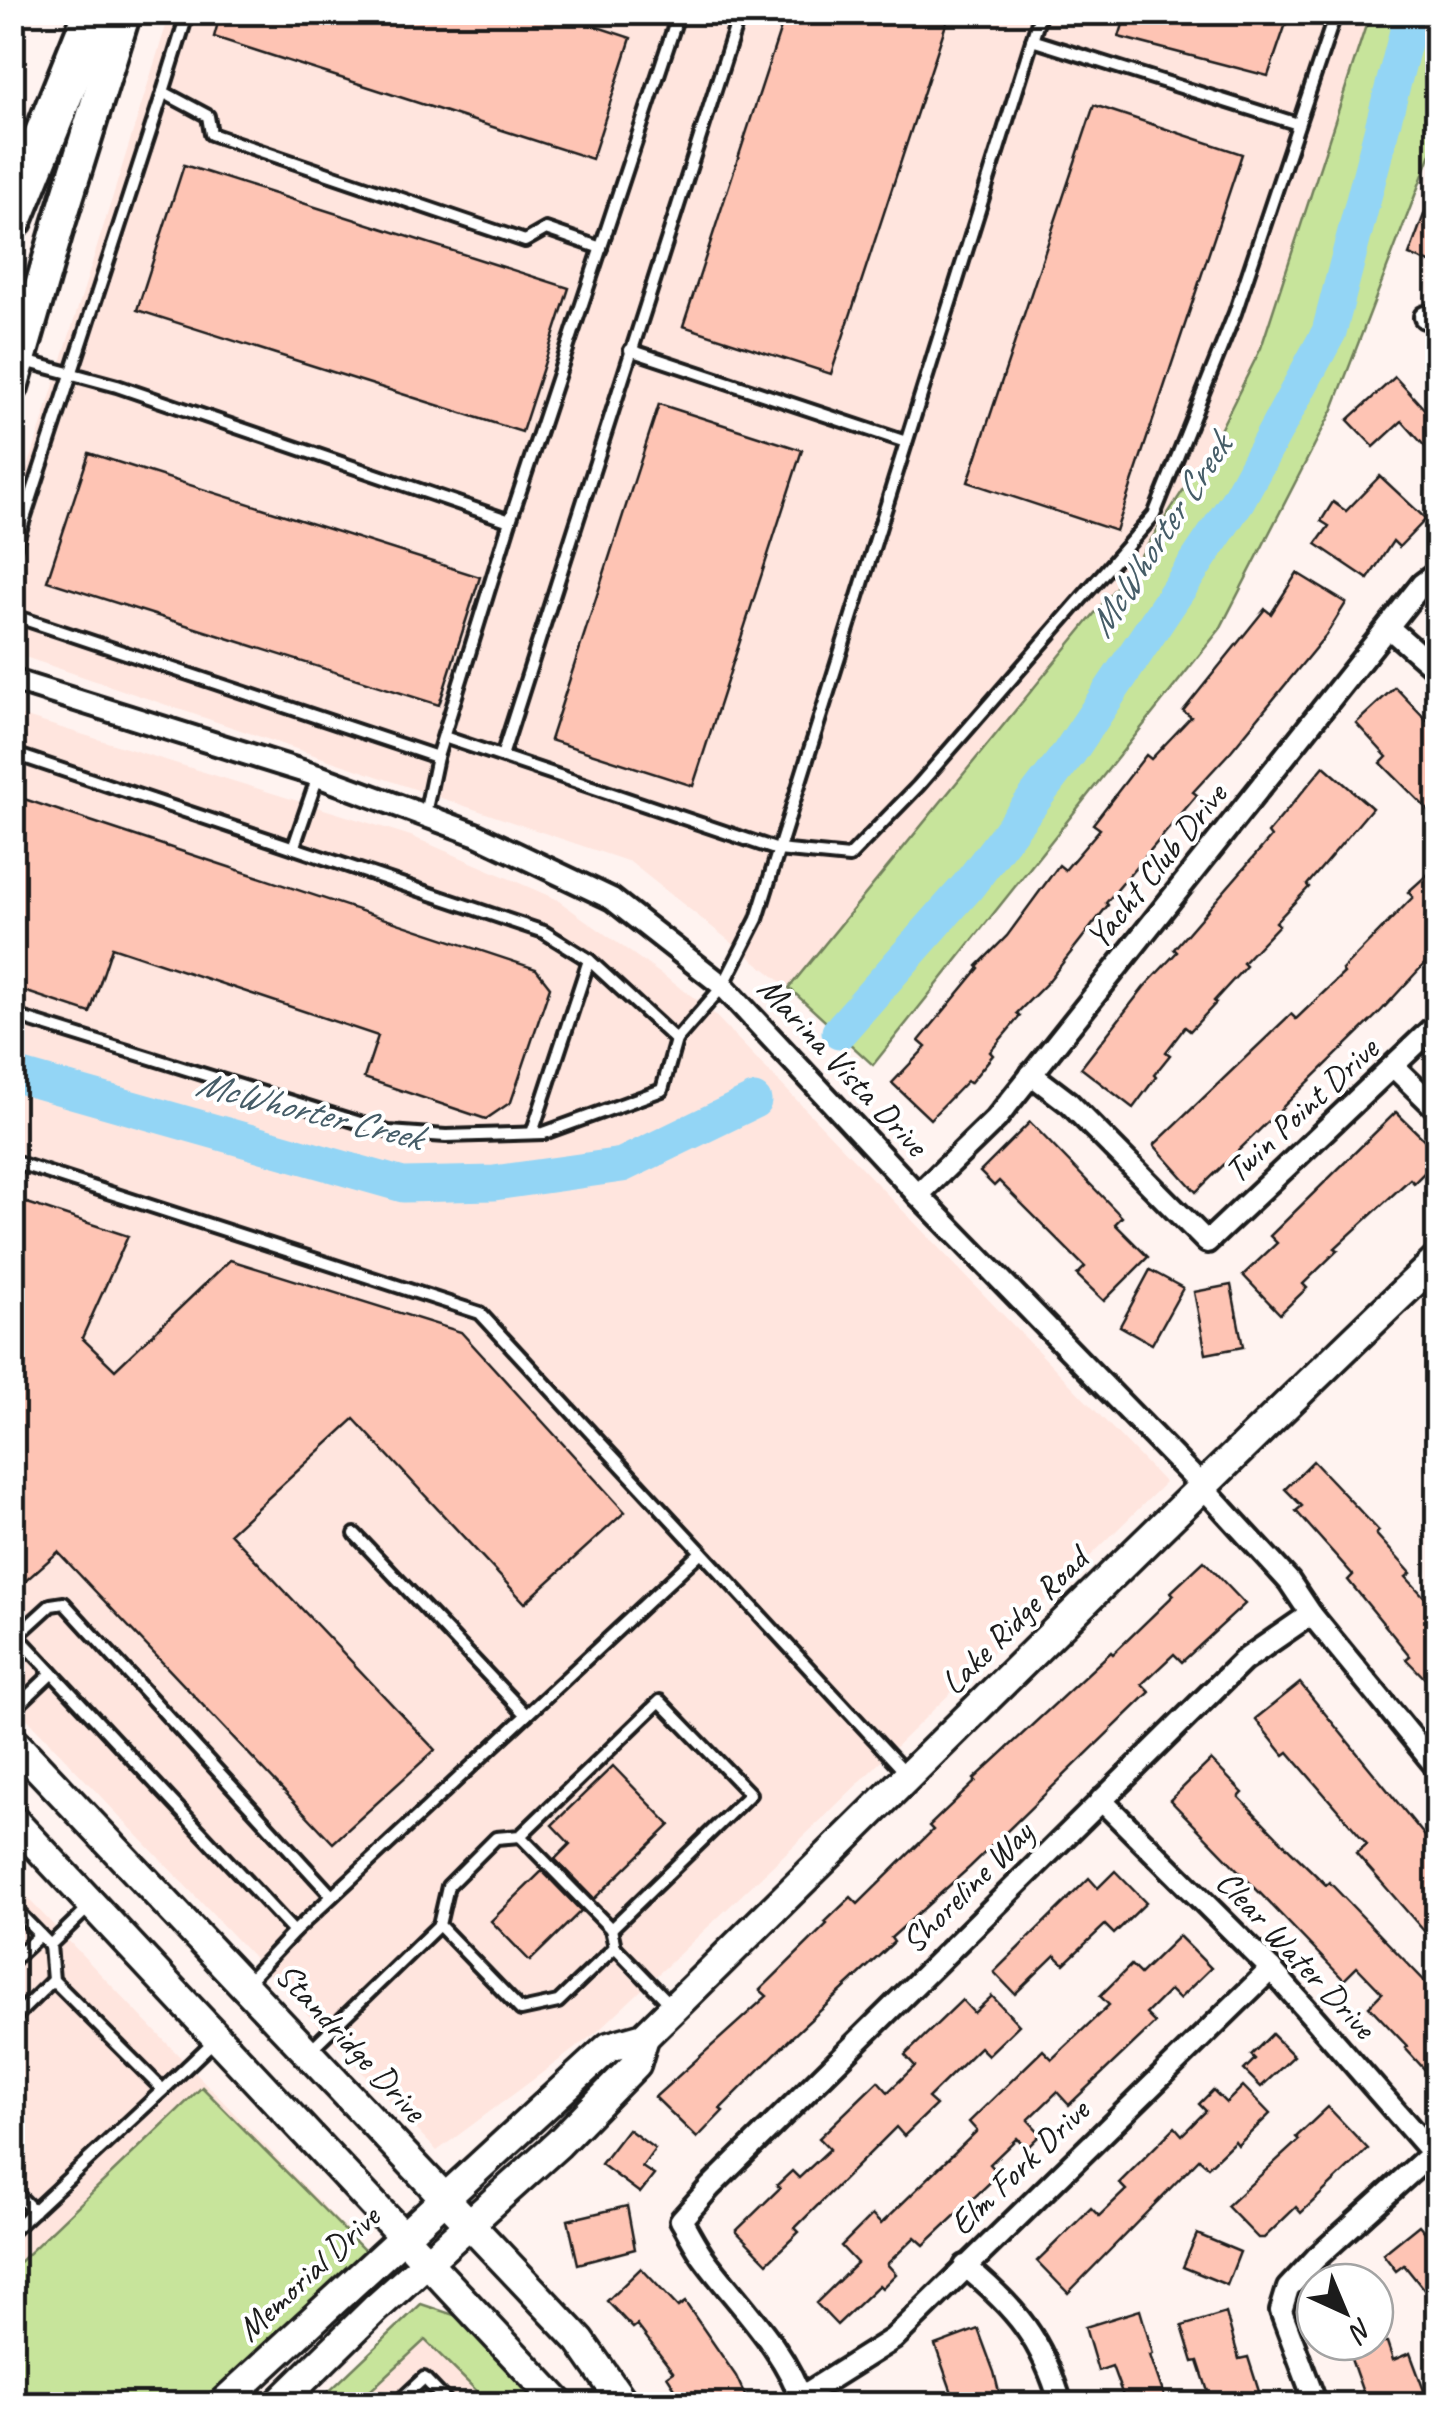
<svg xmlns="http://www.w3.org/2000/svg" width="1450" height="2417" font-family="Caveat,sans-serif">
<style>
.built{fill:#ffe5de}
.green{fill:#c7e49b;stroke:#72805c;stroke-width:2.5}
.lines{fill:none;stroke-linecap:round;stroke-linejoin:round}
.river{stroke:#93d5f5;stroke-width:35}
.building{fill:#fec4b4;stroke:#1c1c1c;stroke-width:2.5}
.service-casing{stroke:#1c1c1c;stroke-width:18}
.minor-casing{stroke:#1c1c1c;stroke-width:28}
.tertiary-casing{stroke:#1c1c1c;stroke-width:35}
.secondary-casing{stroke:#1c1c1c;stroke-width:38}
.motorway-casing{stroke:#1c1c1c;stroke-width:48}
.service{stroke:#fff;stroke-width:10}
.minor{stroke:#fff;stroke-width:20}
.tertiary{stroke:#fff;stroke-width:28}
.secondary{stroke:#fff;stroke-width:30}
.motorway{stroke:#fff;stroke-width:40}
.labels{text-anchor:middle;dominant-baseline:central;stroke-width:8;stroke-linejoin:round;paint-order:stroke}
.street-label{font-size:35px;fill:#1c1c1c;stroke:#fff}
.water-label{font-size:38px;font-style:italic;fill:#465d68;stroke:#fff}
</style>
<rect width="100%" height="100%" fill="#fff3f0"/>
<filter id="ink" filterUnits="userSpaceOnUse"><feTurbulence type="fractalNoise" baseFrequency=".01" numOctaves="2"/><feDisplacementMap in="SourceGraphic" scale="20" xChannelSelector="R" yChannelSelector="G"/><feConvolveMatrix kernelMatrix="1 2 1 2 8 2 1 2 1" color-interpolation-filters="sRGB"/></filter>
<g filter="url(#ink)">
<g class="built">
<polygon points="170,13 1370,13 1261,348 1213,444 1138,560 789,988 630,862 13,653 13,516"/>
<polygon points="13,713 411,836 556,899 707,1007 1165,1483 823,1818 597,2032 437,2151 13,1704"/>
<polygon points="12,1882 357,2241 186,2404 13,2404"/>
<polygon points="425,2339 490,2404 356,2404"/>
</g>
<g class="green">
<polygon points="1370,13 1437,13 1437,138 1333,409 1220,629 873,1065 789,988 1138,560 1213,444 1261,348"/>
<polygon points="202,2087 365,2251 204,2404 13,2404 13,2268"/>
<polygon points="421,2304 460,2317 542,2404 490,2404 425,2340 356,2404 316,2404"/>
</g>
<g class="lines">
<g class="river">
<polyline points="839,1032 968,886 1069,753 1238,500 1329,332 1412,12"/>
<polyline points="12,1074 403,1185 494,1183 622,1165 754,1101"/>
</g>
</g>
<g class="building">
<polygon points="221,12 552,12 631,38 592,159 214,37"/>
<polygon points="786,12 950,12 831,374 683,326"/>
<polygon points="1127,12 1290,12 1268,76 1119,37"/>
<polygon points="1094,105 1242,154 1116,531 968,482"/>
<polygon points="184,165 569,288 522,432 137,310"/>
<polygon points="1436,182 1438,183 1438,266 1409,255"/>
<polygon points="1395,377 1428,413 1438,404 1438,461 1402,421 1374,447 1348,420"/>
<polygon points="659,404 802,450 693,786 550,740"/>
<polygon points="89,453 480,577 439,705 47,581"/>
<polygon points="1380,476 1426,519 1399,547 1393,541 1368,579 1316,544 1329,526 1321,521 1333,502 1346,511"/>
<polygon points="1297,573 1346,603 1326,635 1231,751 1193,792 1197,795 1106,903 1108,905 1047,983 1017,1013 1020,1016 990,1052 993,1055 970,1083 967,1081 930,1119 892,1083 926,1047 919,1041 979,968 977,966 1007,936 1059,865 1065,870 1100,829 1093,824 1146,755 1151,759 1191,717 1183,711 1265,609 1271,614"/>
<polygon points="1395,687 1438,732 1438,820 1381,763 1387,757 1356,723"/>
<polygon points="1324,766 1372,808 1307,885 1309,887 1276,922 1279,925 1243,963 1246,966 1214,1001 1216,1003 1190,1031 1185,1027 1166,1052 1170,1055 1154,1075 1156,1077 1133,1108 1081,1068 1144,987 1177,952 1174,949 1271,837 1268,833"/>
<polygon points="12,795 536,969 550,987 511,1102 486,1119 364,1078 378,1036 112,947 90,1013 12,987"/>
<polygon points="1438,865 1438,949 1380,1012 1196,1192 1154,1145 1291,1014 1296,1019 1344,973 1342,970 1413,897 1408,892"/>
<polygon points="1396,1112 1438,1153 1438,1159 1414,1183 1410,1179 1335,1248 1338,1250 1303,1284 1307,1288 1280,1314 1243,1275 1277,1243 1270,1236"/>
<polygon points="1030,1122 1122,1217 1115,1224 1148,1257 1104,1301 1077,1275 1085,1267 999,1181 994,1186 980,1172"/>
<polygon points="12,1198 128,1236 82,1338 115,1370 230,1260 461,1332 625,1512 525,1603 354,1419 230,1533 435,1750 333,1843 58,1552 12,1593"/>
<polygon points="1150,1270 1183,1288 1152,1344 1120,1326"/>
<polygon points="1231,1285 1243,1347 1206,1354 1194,1292"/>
<polygon points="1313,1461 1379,1531 1376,1534 1411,1573 1406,1577 1438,1612 1438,1692 1406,1659 1410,1656 1348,1580 1353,1575 1296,1511 1302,1506 1285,1489"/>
<polygon points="1204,1561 1245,1604 1182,1662 1174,1654 1142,1684 1150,1692 970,1867 891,1938 894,1942 792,2037 720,2109 723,2111 697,2138 655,2097 767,1996 760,1990 827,1924 825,1922 851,1897 858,1904 933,1830 929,1826 976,1781 974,1779 1111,1652 1113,1654 1174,1595 1171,1592"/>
<polygon points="1300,1683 1438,1852 1438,1940 1427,1928 1424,1931 1356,1853 1367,1844 1288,1752 1284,1755 1255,1719"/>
<polygon points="1211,1760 1243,1793 1239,1797 1291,1851 1326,1885 1329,1882 1438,1995 1438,2084 1405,2048 1407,2046 1369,2006 1382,1993 1357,1967 1344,1980 1170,1800"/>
<polygon points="613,1766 670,1825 594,1899 555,1859 570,1844 552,1825"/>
<polygon points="542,1871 581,1911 530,1961 491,1921"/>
<polygon points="1115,1871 1146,1903 1114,1934 1105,1925 1064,1964 1055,1955 1015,1994 994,1972 1089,1878 1098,1888"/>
<polygon points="1179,1936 1211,1968 1179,1999 1170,1990 1146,2014 1155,2023 1069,2105 1057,2092 1028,2120 1041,2134 1027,2148 1017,2138 990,2164 999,2174 924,2245 915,2237 887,2264 896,2274 882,2288 879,2285 837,2325 816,2303 857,2263 841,2246 872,2215 881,2224 977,2131 969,2122 1043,2050 1052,2059 1109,2005 1100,1996 1131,1965 1140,1974"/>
<polygon points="992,1996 1019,2025 988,2055 980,2047 928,2098 936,2105 904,2136 896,2127 795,2228 799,2232 767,2263 736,2231 780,2188 777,2185 792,2171 799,2178 830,2149 819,2138 878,2081 888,2092 915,2066 905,2055 962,2000 974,2013"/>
<polygon points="1272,2034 1294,2056 1261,2087 1244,2070 1255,2059 1251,2055"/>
<polygon points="1243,2086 1270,2114 1238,2145 1235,2141 1208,2167 1199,2159 1068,2293 1037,2261 1091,2208 1099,2216 1126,2190 1119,2183 1175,2127 1182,2135 1206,2111 1199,2104 1213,2090 1226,2103"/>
<polygon points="1328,2107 1368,2149 1301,2213 1296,2207 1264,2238 1258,2238 1227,2206 1299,2140 1296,2137"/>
<polygon points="628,2129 655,2149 642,2167 654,2175 640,2193 601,2164"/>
<polygon points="627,2206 635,2249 578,2264 568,2220"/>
<polygon points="1419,2225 1438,2247 1438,2307 1404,2265 1396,2271 1383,2254"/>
<polygon points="1197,2234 1240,2252 1227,2285 1183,2267"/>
<polygon points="641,2268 678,2307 685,2302 736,2376 749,2404 685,2404 667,2376 673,2372 637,2325 633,2328 607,2301"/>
<polygon points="1140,2310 1153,2354 1150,2355 1167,2404 1126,2404 1112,2366 1098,2371 1085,2327"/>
<polygon points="1226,2313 1239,2359 1248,2357 1263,2404 1212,2404 1198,2361 1193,2362 1182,2326"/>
<polygon points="978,2329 994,2372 1002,2404 956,2404 935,2345"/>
<polygon points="1345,2342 1387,2342 1393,2360 1410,2353 1429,2404 1367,2404"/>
</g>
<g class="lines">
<defs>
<g id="service">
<polyline points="1032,40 1298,124"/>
<polyline points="163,92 188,12"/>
<polyline points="630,350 906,442"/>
<polyline points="21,360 117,386 510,521"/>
<polyline points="12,556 163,92 208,116 211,134 525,241 546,229 601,248"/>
<polyline points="12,615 437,757"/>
<polyline points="444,737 778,850 849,857 918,786 1154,515 1235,313 1336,12"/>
<polyline points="12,753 544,932 589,960 676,1040 723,986 757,919 1041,12"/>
<polyline points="502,756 740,12"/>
<polyline points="425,814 437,757 510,521 679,12"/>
<polyline points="294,846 318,776"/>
<polyline points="12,1015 389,1132 446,1136 544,1133 662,1090 676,1040"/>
<polyline points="532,1133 589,960"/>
<polyline points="12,1161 480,1313 905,1772"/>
<polyline points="355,1534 526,1715"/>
<polyline points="12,1630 294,1932"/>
<polyline points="18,1635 51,1605 64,1603 332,1896"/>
<polyline points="12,1711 52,1673"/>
<polyline points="520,1836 611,1929 615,1947 671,2005"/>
<polyline points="12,1906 50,1945 89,1907"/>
<polyline points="611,1929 750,1794 660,1701 520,1836 496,1838 448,1886 439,1925 521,2010 558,2002 615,1947"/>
<polyline points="50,1945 53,1980 163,2090 216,2039"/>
<polyline points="12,1961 40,1935"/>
<polyline points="245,1984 294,1932 701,1552"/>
<polyline points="12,2020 53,1980"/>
<polyline points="309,2051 439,1925"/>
<polyline points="12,2189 34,2211"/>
<polyline points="12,2231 163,2090"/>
<polyline points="396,2404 424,2378 449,2404"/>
</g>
<g id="minor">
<polyline points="1425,317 1438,319"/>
<polyline points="1389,628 1438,671"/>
<polyline points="12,680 318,776 475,834 612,899 723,986 918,1195 1201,1485 1289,1581 1311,1614 1438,1769"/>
<polyline points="1394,1067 1438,1110"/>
<polyline points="1031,1074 1069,1103 1207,1242 1438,1023"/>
<polyline points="918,1195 996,1119 1422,584 1438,572"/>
<polyline points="1101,1800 1271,1969 1438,2160"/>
<path d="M965,2266C1016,2308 1042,2339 1061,2404"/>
<polyline points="801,2397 893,2339 1271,1969"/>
<path d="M803,2404C786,2350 739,2305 706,2261C696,2248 689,2233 681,2220L710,2187L1243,1661L1311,1614"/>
<polyline points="1316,2404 1281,2311 1288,2288 1316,2258 1432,2153"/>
</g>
<g id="tertiary">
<polyline points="12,1740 580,2341 624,2404"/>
<polyline points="12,1819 560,2404"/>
<path d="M222,2404L609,2047L644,2037C908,1777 1170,1515 1438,1259"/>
<polyline points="278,2404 375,2309 558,2144 636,2064 644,2037"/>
</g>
<polyline id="secondary" points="12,387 59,224 125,12"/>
<polyline id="motorway" points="12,218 95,12"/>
</defs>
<use href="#service" class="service-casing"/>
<use href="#minor" class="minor-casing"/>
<use href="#tertiary" class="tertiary-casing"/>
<use href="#secondary" class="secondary-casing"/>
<use href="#motorway" class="motorway-casing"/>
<use href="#service" class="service"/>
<use href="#minor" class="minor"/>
<use href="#tertiary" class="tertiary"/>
<use href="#secondary" class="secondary"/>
<use href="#motorway" class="motorway"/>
</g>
</g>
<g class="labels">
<g class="street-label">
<text transform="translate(1156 866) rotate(-51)">Yacht Club Drive</text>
<text transform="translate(843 1066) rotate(47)">Marina Vista Drive</text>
<text transform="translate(1301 1110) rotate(-43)">Twin Point Drive</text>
<text transform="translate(1014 1621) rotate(-45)">Lake Ridge Road</text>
<text transform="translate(967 1887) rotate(-45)">Shoreline Way</text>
<text transform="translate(1296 1954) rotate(47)">Clear Water Drive</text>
<text transform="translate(351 2042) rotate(47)">Standridge Drive</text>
<text transform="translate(1019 2167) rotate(-44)">Elm Fork Drive</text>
<text transform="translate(308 2273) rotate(-43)">Memorial Drive</text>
</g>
<g class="water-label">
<text transform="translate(1159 536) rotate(-57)">McWhorter Creek</text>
<text transform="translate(309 1110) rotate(14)">McWhorter Creek</text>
</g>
</g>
<rect width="1450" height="2417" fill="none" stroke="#fff" stroke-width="50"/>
<rect x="25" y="25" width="1400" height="2367" fill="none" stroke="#1c1c1c" stroke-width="4" filter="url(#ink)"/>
<g transform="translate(1345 2312) rotate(136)"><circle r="48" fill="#ffffff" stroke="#a4a4a4" stroke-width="2.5"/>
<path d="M0-8L18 38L0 25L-18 38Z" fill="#1c1c1c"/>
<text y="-15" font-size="28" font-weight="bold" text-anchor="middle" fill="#1c1c1c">N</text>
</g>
</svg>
